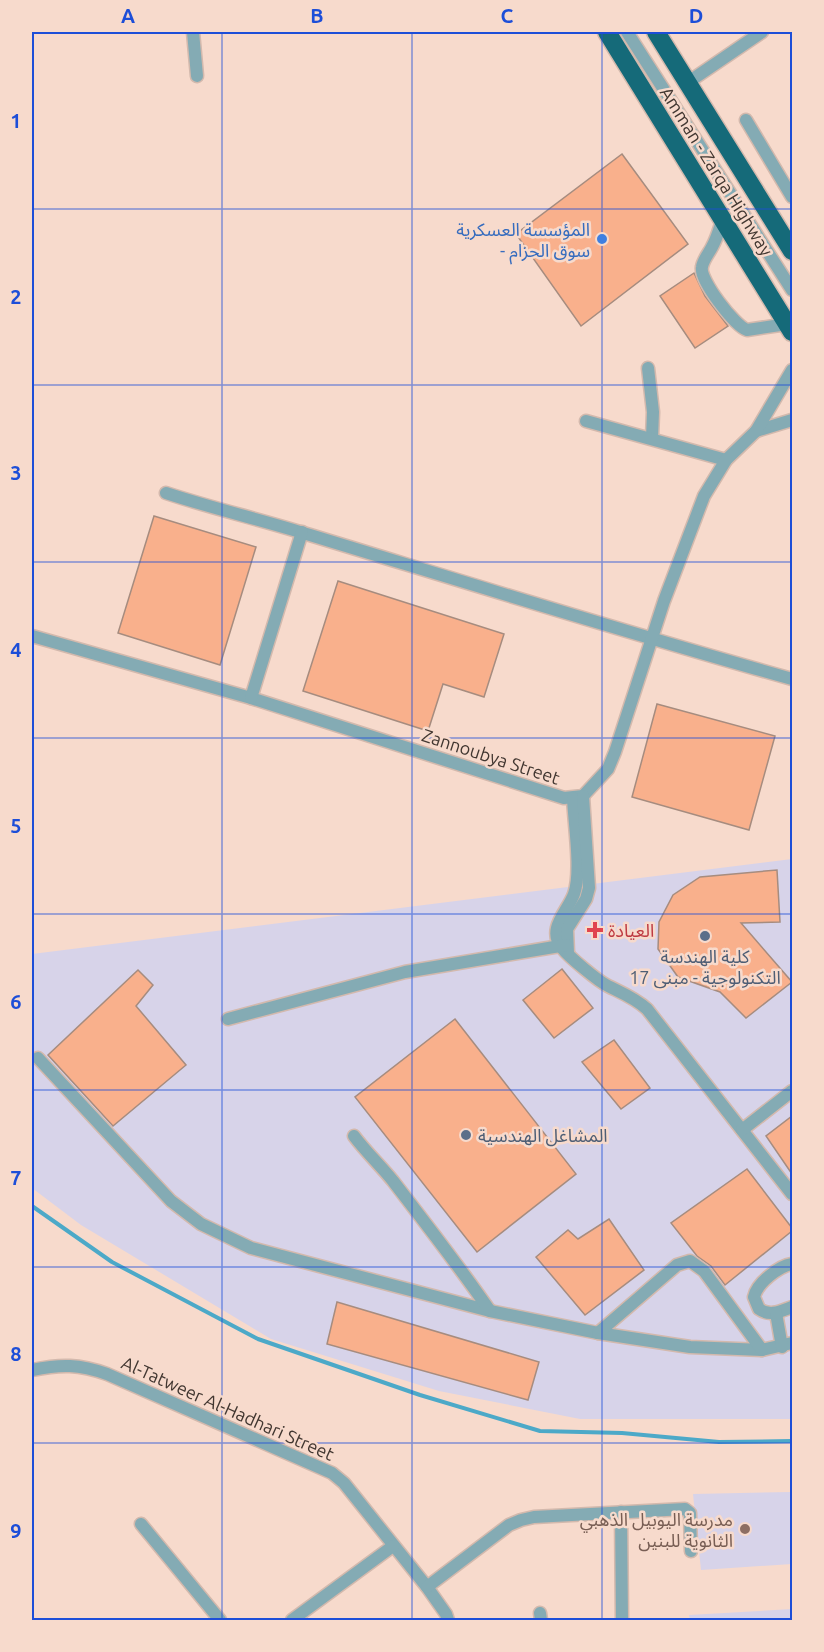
<svg xmlns="http://www.w3.org/2000/svg" width="824" height="1652" font-family="Ubuntu,'Noto Sans Arabic',sans-serif">
<style>
.education{fill:#d7d3e9}
.lines{fill:none;stroke-linecap:round;stroke-linejoin:round}
.stream{stroke:#4ca9c8;stroke-width:4}
.building{fill:#f9b08c;stroke:#a68c7f;stroke-width:1.5}
.minor-casing{stroke:#d3b9ad;stroke-width:15}
.highway-casing{stroke:#d3b9ad;stroke-width:21}
.minor{stroke:#84abb4;stroke-width:12}
.highway{stroke:#156a79;stroke-width:18}
.grid{fill:none;stroke:#1d4ed8;stroke-width:1.5;stroke-opacity:0.55}
.shop-dot{fill:#3f7fe0;stroke:#f7dacc;stroke-width:2}
.health-dot{fill:#e0444e;stroke:#f7dacc;stroke-width:2}
.service-dot{fill:#5c6f8a;stroke:#f7dacc;stroke-width:2}
.education-dot{fill:#8d6e63;stroke:#f7dacc;stroke-width:2}
.labels{text-anchor:middle;dominant-baseline:central;stroke-width:5;stroke-linejoin:round;paint-order:stroke}
.street-label{font-size:18px;fill:#423731;stroke:#f7dacc}
.shop-label{font-size:18px;fill:#366cbe;stroke:#f7dacc;text-anchor:end}
.health-label{font-size:18px;fill:#be3a42;stroke:#f7dacc;text-anchor:start}
.service-label{font-size:18px;fill:#4e5e75;stroke:#f7dacc}
.education-label{font-size:18px;fill:#785e54;stroke:#f7dacc;text-anchor:end}
.neatline{fill:none;stroke:#1d4ed8;stroke-width:2}
.grid-label{font-size:20px;text-anchor:middle;font-weight:bold;fill:#1d4ed8}
</style>
<rect width="100%" height="100%" fill="#f7dacc"/>
<g class="education">
<polygon points="792,859 792,1419 580,1419 439,1391 271,1339 81,1225 32,1188 32,954"/>
<polygon points="792,1492 792,1564 701,1570 693,1494"/>
<polygon points="792,1609 792,1620 690,1620 689,1615"/>
</g>
<g class="lines">
<polyline class="stream" points="32,1206 112,1262 258,1339 420,1395 540,1431 622,1433 719,1442 792,1441"/>
</g>
<g class="building">
<polygon points="622,154 688,244 581,326 516,234"/>
<polygon points="694,273 705,296 728,326 695,348 660,296"/>
<polygon points="154,516 256,547 220,665 118,633"/>
<polygon points="338,581 504,634 484,697 443,684 428,731 303,691"/>
<polygon points="657,704 775,736 749,830 632,797"/>
<polygon points="777,870 780,922 741,923 792,982 746,1018 720,992 678,977 658,949 659,922 673,895 700,877"/>
<polygon points="562,969 593,1008 554,1038 523,1000"/>
<polygon points="138,970 153,985 136,1006 186,1065 113,1126 48,1055"/>
<polygon points="455,1019 576,1174 477,1252 355,1097"/>
<polygon points="614,1040 650,1088 621,1109 582,1062"/>
<polygon points="792,1116 792,1174 766,1136"/>
<polygon points="747,1169 792,1228 792,1231 725,1285 711,1266 697,1256 671,1223"/>
<polygon points="609,1219 644,1270 585,1315 536,1257 568,1230 578,1239"/>
<polygon points="337,1302 539,1362 528,1400 327,1344"/>
</g>
<g class="lines">
<defs>
<g id="minor">
<polyline points="193,32 197,76"/>
<polyline points="627,32 792,290"/>
<polyline points="687,83 762,32"/>
<polyline points="746,120 792,197"/>
<path d="M722,221C719,230 717,238 712,247C709,253 703,260 702,267C699,280 735,326 747,330L787,324"/>
<polyline points="648,368 653,412 652,438"/>
<polyline points="586,421 726,460"/>
<polyline points="756,431 792,420"/>
<path d="M166,493C214,509 263,520 310,535C471,584 631,634 792,679"/>
<polyline points="32,636 251,698 564,798 583,796 608,769 615,752 664,601 704,496 726,460 756,431 792,370"/>
<polyline points="251,698 302,532"/>
<path d="M573,798C574,823 582,872 574,894C568,911 546,929 562,948C569,957 598,981 608,986C622,993 635,998 647,1009L792,1194"/>
<polyline points="568,953 567,929 586,899 589,888 583,796"/>
<polyline points="228,1019 405,972 566,945"/>
<polyline points="38,1058 171,1201 201,1224 251,1248 490,1311 598,1333 690,1347 762,1350 792,1343"/>
<polyline points="742,1130 792,1091"/>
<path d="M354,1136C366,1152 380,1165 393,1181C426,1224 459,1266 490,1311"/>
<path d="M792,1264C779,1266 757,1283 754,1297L759,1309C770,1317 781,1311 792,1307"/>
<polyline points="776,1313 782,1347"/>
<polyline points="598,1333 677,1265 690,1261 704,1271 762,1350"/>
<path d="M32,1370C61,1364 79,1364 107,1374L332,1473L344,1483L427,1587L446,1614L448,1620"/>
<polyline points="621,1512 622,1620"/>
<polyline points="141,1524 220,1620"/>
<polyline points="427,1587 509,1525 521,1520 534,1517 685,1509 690,1513 691,1551"/>
<polyline points="540,1613 541,1620"/>
<polyline points="292,1620 393,1546"/>
</g>
<g id="highway">
<polyline points="607,32 792,332"/>
<polyline points="656,32 792,251"/>
</g>
</defs>
<use href="#minor" class="minor-casing"/>
<use href="#highway" class="highway-casing"/>
<use href="#minor" class="minor"/>
<use href="#highway" class="highway"/>
</g>
<path class="grid" d="M222,32V1620M412,32V1620M602,32V1620M32,209H792M32,385H792M32,562H792M32,738H792M32,914H792M32,1090H792M32,1267H792M32,1443H792"/>
<circle class="shop-dot" cx="602" cy="239" r="6"/>
<path class="health-dot" d="M592 921h6v6h6v6h-6v6h-6v-6h-6v-6h6z"/>
<g class="service-dot">
<circle cx="705" cy="936" r="6"/>
<circle cx="466" cy="1135" r="6"/>
</g>
<circle class="education-dot" cx="745" cy="1529" r="6"/>
<g class="labels">
<g class="street-label">
<text transform="translate(717 171) rotate(58)">Amman - Zarqa Highway</text>
<text transform="translate(491 756) rotate(18)">Zannoubya Street</text>
<text transform="translate(228 1408) rotate(24)">Al-Tatweer Al-Hadhari Street</text>
</g>
<g class="shop-label">
<text x="590" y="229">المؤسسة العسكرية<tspan x="590" dy="21">- سوق الحزام</tspan></text>
</g>
<g class="health-label">
<text x="608" y="930">العيادة</text>
</g>
<g class="service-label">
<text x="705" y="956">كلية الهندسة<tspan x="705" dy="21">التكنولوجية - مبنى 17</tspan></text>
<text x="478" y="1135" text-anchor="start">المشاغل الهندسية</text>
</g>
<g class="education-label">
<text x="733" y="1519">مدرسة اليوبيل الذهبي<tspan x="733" dy="21">الثانوية للبنين</tspan></text>
</g>
</g>
<rect width="824" height="1652" fill="none" stroke="#f7dacc" stroke-width="66"/>
<rect x="33" y="33" width="758" height="1586" class="neatline"/>
<g class="grid-label">
<text x="128" y="23">A</text>
<text x="317" y="23">B</text>
<text x="507" y="23">C</text>
<text x="696" y="23">D</text>
<text x="16" y="128">1</text>
<text x="16" y="304">2</text>
<text x="16" y="480">3</text>
<text x="16" y="657">4</text>
<text x="16" y="833">5</text>
<text x="16" y="1009">6</text>
<text x="16" y="1185">7</text>
<text x="16" y="1361">8</text>
<text x="16" y="1538">9</text>
</g>
</svg>
